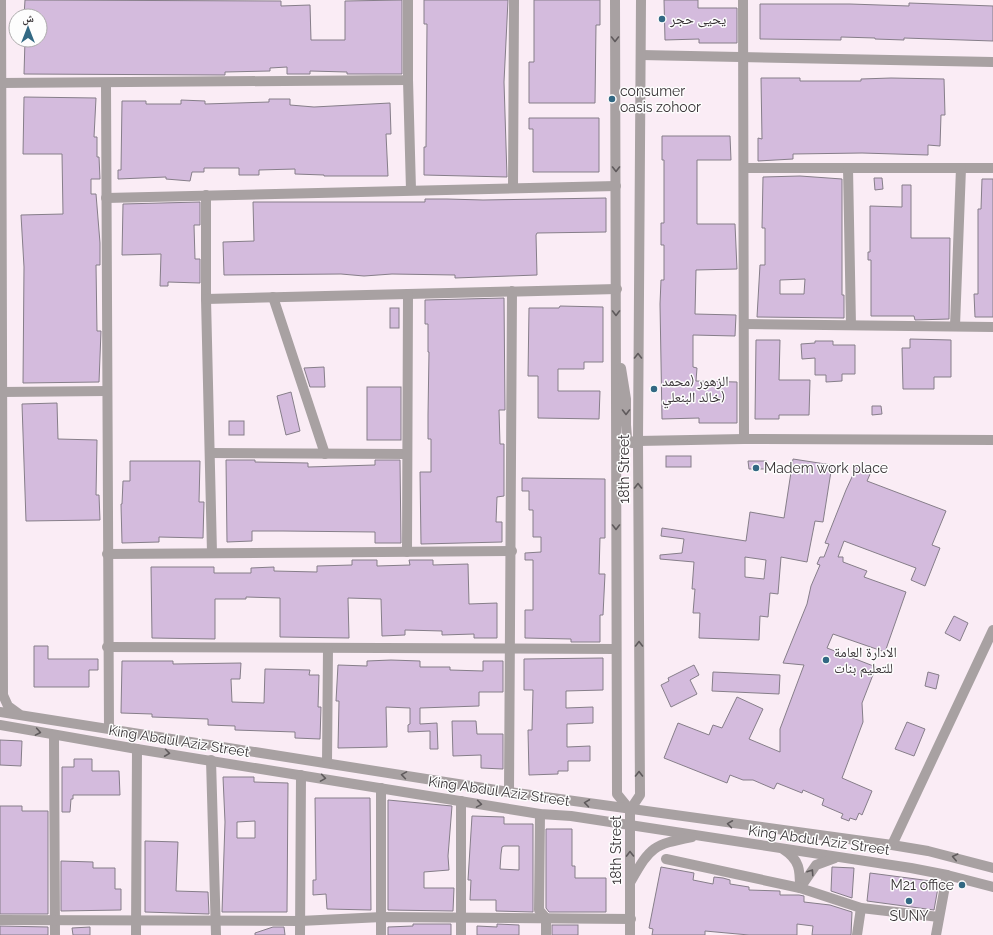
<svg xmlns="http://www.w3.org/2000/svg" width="993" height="935" font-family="Raleway,'Noto Naskh Arabic',sans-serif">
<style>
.building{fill:#d4bbdd;stroke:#867e89;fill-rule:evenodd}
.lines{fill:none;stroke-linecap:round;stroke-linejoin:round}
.minor{stroke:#a8a1a2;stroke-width:10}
.oneway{stroke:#5f5a5c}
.poi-dot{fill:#326883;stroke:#fdfdfd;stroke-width:1.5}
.labels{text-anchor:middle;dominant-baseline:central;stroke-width:3;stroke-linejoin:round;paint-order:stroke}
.poi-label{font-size:14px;fill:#383336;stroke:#fdfdfd;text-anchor:start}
.street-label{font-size:14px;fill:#383336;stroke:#fdfdfd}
</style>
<rect width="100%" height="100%" fill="#faecf5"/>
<g class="building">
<polygon points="25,0 281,1 281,6 310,5 311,40 345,40 345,1 402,0 402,74 347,74 347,72 310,71 310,74 287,74 287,67 270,68 270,71 225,72 225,75 24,74 25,40 40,40 40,16 24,16"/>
<polygon points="424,0 508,0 504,82 507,177 424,175 424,147 426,147 427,24 424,24"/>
<polygon points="534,0 600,0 600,25 596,25 595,103 529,103 529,62 534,62"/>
<polygon points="664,0 698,0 698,8 737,8 737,43 699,43 699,39 665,40"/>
<polygon points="909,3 993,6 993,41 904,38 904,40 875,39 875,38 841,37 841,40 760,39 760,4 850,4 909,6"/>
<polygon points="761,78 800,78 800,81 861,81 861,79 891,78 944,79 945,115 941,115 940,146 928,145 928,155 862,153 793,154 793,159 758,161 758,138 762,139"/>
<polygon points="24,97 96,98 94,137 97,137 97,157 99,157 100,179 91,179 91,194 96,194 100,243 100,265 96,265 97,331 101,331 99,382 23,383 24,267 21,215 63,214 62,154 23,154"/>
<polygon points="269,99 290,99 290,105 314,107 390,103 391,134 386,134 388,176 324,176 324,175 295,174 295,169 259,170 259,175 239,175 239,168 204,168 204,172 192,172 190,181 166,179 166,177 118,179 118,170 121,170 122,101 146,101 146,104 181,104 181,100 205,101 205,104 269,102"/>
<polygon points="529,118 599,118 599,172 533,172 533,129 529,129"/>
<polygon points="662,136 730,136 731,160 697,160 697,224 735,224 737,269 696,270 695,314 736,315 735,336 693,335 693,367 697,368 696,381 737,382 737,423 699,423 699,418 662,419 660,304 661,280 664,280 664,245 661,245 661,223 664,223 664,160 662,160"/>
<path d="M800,176L842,179V295H844V318L757,317L760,265H765V228H762L763,177ZM805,279L804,294H780V280Z"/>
<polygon points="874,178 882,178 883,189 875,190"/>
<polygon points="982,179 993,179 993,317 975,317 974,294 978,294 978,209 981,209"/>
<polygon points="902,185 911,185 911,238 950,238 949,319 915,320 914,316 871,316 871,260 868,260 868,252 870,252 870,206 902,207"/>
<polygon points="606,198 606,232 537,233 536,235 537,275 455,278 455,275 392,274 364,276 341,274 224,275 223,242 254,241 253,202 425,202 425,199 447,199 483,200"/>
<polygon points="200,202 200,225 194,225 195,259 200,259 200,283 168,282 168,286 160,286 161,254 122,255 123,204"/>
<polygon points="504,298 505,410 499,410 500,444 504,444 504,496 497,497 496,522 502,522 502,542 421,544 420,472 431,472 431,439 428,439 428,415 429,352 428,352 428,324 425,324 425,300"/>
<polygon points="560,306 603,307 603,362 584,362 584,369 558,369 558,391 600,391 599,419 538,418 538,376 528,376 529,308 559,308"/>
<rect x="390" y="308" width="9" height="20"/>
<polygon points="910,339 951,340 951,377 934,377 934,389 903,389 902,348 910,348"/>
<polygon points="756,340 780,340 779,380 810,380 809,415 779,415 779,419 755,419"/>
<polygon points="815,341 833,341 833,345 855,345 855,374 842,374 842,381 826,382 826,375 815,375 815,358 802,359 801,344 815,343"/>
<polygon points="324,367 325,387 310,387 304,368"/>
<rect x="367" y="387" width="34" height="53"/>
<polygon points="291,392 300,431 286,435 277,396"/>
<polygon points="57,403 58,439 97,440 96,495 99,495 100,520 26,521 22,404"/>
<polygon points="872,406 881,406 882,414 872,415"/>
<rect x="229" y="421" width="15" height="14"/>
<rect x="666" y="456" width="25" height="11"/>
<path d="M793,459L832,465L823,522L815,521L807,562L781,557L778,594L770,593L768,617L760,616L759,640L699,638L700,613H693L695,589H692L694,562L660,559V555L682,553L684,539L661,536L662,528L746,541L750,512L784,518ZM745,557L766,560L764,579L745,577Z"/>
<polygon points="226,460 255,460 255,462 308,463 308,467 375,465 375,460 400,460 401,543 375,543 375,532 283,531 252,531 252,541 227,542"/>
<polygon points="130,461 200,461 199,502 204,502 203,538 159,537 159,542 122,543 121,504 122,504 123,481 130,481"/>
<polygon points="748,461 767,461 767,469 749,469"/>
<polygon points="857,466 871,472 867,481 946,511 932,545 940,548 925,586 911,580 916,568 844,541 838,557 843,557 843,562 867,571 864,577 906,592 885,652 833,634 827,648 876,667 862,703 863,722 842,778 872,791 862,815 859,813 856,820 850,818 849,821 841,818 843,814 822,805 824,799 803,790 802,793 777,783 774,789 753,780 743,780 730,775 727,783 664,758 678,723 709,735 713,725 722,728 737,697 763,709 749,739 780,752 780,729 804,665 783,663 807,604 811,586 820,565 817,564 820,557 824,557 829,544 825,543 846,490"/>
<polygon points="522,478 605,479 605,538 600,538 599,574 605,574 603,615 600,615 600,642 571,642 571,639 525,638 525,610 533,610 533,560 525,560 525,553 541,552 541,537 533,537 533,510 529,510 529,491 522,491"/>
<polygon points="352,560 377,560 377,566 410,565 409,560 433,560 433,565 468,564 469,604 497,603 497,638 474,638 474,634 442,635 442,631 405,630 405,635 382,636 381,599 348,598 349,638 280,637 280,598 246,597 246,599 215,599 215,639 152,638 151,567 214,567 214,573 251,573 251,568 274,567 274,571 317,572 317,566 352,565"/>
<polygon points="954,616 968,623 960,641 945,633"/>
<polygon points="34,646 48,646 48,659 98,659 98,670 89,670 89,687 34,687"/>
<polygon points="603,658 603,690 566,691 566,708 593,707 593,723 567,724 567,747 590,746 590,761 568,761 568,771 558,771 558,774 529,775 528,730 532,730 533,690 524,690 524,659"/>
<polygon points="391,660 420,661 420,667 450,667 450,670 483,671 483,661 503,661 503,692 479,692 479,706 420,708 420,724 437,723 438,749 430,749 430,731 408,732 408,725 410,724 410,708 386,707 387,747 338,748 339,701 336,701 338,665 367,666 367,661"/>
<polygon points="122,661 173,661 173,664 241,663 240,679 231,679 232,702 264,703 265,669 310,670 309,675 319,675 318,707 321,707 320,739 295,738 295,732 235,730 235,726 208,725 208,719 152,717 152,714 121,713"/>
<polygon points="694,665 699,675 690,680 697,694 671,707 661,685 669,681 668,678"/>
<polygon points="713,672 780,675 779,694 712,691"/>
<polygon points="928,672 939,675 936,689 925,686"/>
<polygon points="452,721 476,721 477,734 503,734 503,769 481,768 481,755 453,756"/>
<polygon points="907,722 925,729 914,756 895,749"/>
<polygon points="0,740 22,741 21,766 0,765"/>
<polygon points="74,759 92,759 92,771 119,771 120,795 73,795 73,799 71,799 70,812 62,812 62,767 74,767"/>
<path d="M223,777H254V782L288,783L287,912H222L225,822ZM255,821V838H237V822Z"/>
<polygon points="315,798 370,798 371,910 327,909 326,894 313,895 313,880 316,880"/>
<polygon points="388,800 452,806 448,856 449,870 424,872 424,888 454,888 453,911 388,910"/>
<polygon points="0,806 22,806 22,811 48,811 48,914 0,914"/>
<path d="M472,816L504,817V824H533V912L496,911V900H470L471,880H468ZM504,846H519V870L500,869L501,854L502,847Z"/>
<polygon points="546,829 572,829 572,866 575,866 575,878 606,878 606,912 549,912 546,908"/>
<polygon points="145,841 178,842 176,891 208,892 209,914 145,912"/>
<polygon points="61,861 93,862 93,868 115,868 115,889 121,889 121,910 61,911"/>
<polygon points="661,867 694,873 693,880 713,884 714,877 723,878 730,880 730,884 749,887 749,890 780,891 780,895 799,895 804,896 804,902 830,905 852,912 851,935 812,935 813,926 797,924 797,935 749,935 705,931 705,935 652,935 653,929 649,928"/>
<polygon points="832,867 854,868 852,898 831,891"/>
<polygon points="870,873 939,882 934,910 867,901"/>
<polygon points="413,924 451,924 451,935 388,935 388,927 413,926"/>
<polygon points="497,924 519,925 519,935 477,935 477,926 497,927"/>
<rect x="552" y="925" width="26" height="10"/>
<polygon points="0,926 48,927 48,935 0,935"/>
<polygon points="90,927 90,935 73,935 72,928"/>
<polygon points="273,927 284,927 285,935 255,935 255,933"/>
</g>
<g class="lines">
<g class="minor">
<polyline points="1,0 3,695 8,706 19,714"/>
<polyline points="615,0 617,794 630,810"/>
<polyline points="743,0 744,439"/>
<polyline points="641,55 993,62"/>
<polyline points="408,80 411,190"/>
<polyline points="1,83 408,80 408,0"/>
<polyline points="106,84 109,728"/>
<polyline points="744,168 993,168"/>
<polyline points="848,168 851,325"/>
<polyline points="513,188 514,0"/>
<polyline points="206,195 206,299 212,553"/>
<polyline points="106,198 616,186"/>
<polyline points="273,297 325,454"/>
<polyline points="206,299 617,289"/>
<polyline points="744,324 993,327"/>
<polyline points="955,326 961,168"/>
<polyline points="621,368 626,399 626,425 627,438 632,443 638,441 744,439 993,440"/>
<polyline points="2,392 107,391"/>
<polyline points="210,453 407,454"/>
<polyline points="407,552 408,294"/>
<polyline points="107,554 512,551"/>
<polyline points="107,647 616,649"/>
<polyline points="0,712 509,792 892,845 928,851 993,868"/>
<polyline points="0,725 137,749 540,814 571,816 911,868 947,875 993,887"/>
<polyline points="54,735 55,935"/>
<polyline points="211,760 216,935"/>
<polyline points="327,763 328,648"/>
<polyline points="381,788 381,935"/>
<polyline points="509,792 512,291"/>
<polyline points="540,814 539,910 546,918 546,935"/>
<polyline points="892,845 993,630"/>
<path d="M783,849C800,860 800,870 800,888L816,865L835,858"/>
<polyline points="666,859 800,888 861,908 939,917"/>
<path d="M631,881C651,846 653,845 692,837"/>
<polyline points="0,920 300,921 382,917 631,919"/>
<polyline points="136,935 137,749"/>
<polyline points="300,935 301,775"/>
<polyline points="461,935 461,801"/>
<polyline points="630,935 630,810 640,795 638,441 641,0"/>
<polyline points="857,935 861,908"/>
<polyline points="936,935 947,875"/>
</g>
</g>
<defs><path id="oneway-chevron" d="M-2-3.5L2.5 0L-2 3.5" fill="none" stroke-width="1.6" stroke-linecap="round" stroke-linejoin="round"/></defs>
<g class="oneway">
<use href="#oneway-chevron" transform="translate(615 39) rotate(90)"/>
<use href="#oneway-chevron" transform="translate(616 169) rotate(90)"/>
<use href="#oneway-chevron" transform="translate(616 313) rotate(90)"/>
<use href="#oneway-chevron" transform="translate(638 356) rotate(-90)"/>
<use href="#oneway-chevron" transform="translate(626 412) rotate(90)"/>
<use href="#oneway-chevron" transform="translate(638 486) rotate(-90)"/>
<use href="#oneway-chevron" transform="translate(616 527) rotate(90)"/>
<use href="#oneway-chevron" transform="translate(639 644) rotate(-90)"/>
<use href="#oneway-chevron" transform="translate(38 732) rotate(10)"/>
<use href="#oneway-chevron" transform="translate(167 753) rotate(8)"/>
<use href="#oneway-chevron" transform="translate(639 774) rotate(-90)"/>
<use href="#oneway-chevron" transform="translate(404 775) rotate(-171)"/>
<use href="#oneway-chevron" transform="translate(323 778) rotate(9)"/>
<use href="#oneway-chevron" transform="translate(587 803) rotate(-172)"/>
<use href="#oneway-chevron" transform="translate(479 804) rotate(9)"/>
<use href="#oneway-chevron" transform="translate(730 824) rotate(-172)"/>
<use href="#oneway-chevron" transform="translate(630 854) rotate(-91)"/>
<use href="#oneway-chevron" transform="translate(955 857) rotate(-167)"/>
<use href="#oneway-chevron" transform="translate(811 872) rotate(-56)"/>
</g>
<g class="poi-dot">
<circle cx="662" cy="19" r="4"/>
<circle cx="612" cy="99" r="4"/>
<circle cx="654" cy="389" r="4"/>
<circle cx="756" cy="468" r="4"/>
<circle cx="826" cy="660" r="4"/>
<circle cx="962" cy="885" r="4"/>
<circle cx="909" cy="901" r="4"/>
</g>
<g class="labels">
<g class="poi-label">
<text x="670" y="19">يحيى حجر</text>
<text x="620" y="91">consumer<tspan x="620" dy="16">oasis zohoor</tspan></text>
<text x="662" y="381">الزهور (محمد<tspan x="662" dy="16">خالد البنعلي)</tspan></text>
<text x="764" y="468">Madem work place</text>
<text x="834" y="652">الادارة العامة<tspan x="834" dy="16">للتعليم بنات</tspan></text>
<text x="954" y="885" text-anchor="end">M21 office</text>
<text x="909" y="916" text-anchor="middle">SUNY</text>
</g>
<g class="street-label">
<text transform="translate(624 469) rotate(-90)">18th Street</text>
<text transform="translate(179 741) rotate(9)">King Abdul Aziz Street</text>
<text transform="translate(499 791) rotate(8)">King Abdul Aziz Street</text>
<text transform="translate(819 840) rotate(8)">King Abdul Aziz Street</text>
<text transform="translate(616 850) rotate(-90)">18th Street</text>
</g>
</g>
<g transform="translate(28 28)"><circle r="19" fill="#fdfdfd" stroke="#aeacad"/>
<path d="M0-3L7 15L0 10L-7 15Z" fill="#326883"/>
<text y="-6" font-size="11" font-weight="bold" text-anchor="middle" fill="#383336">ش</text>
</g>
</svg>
